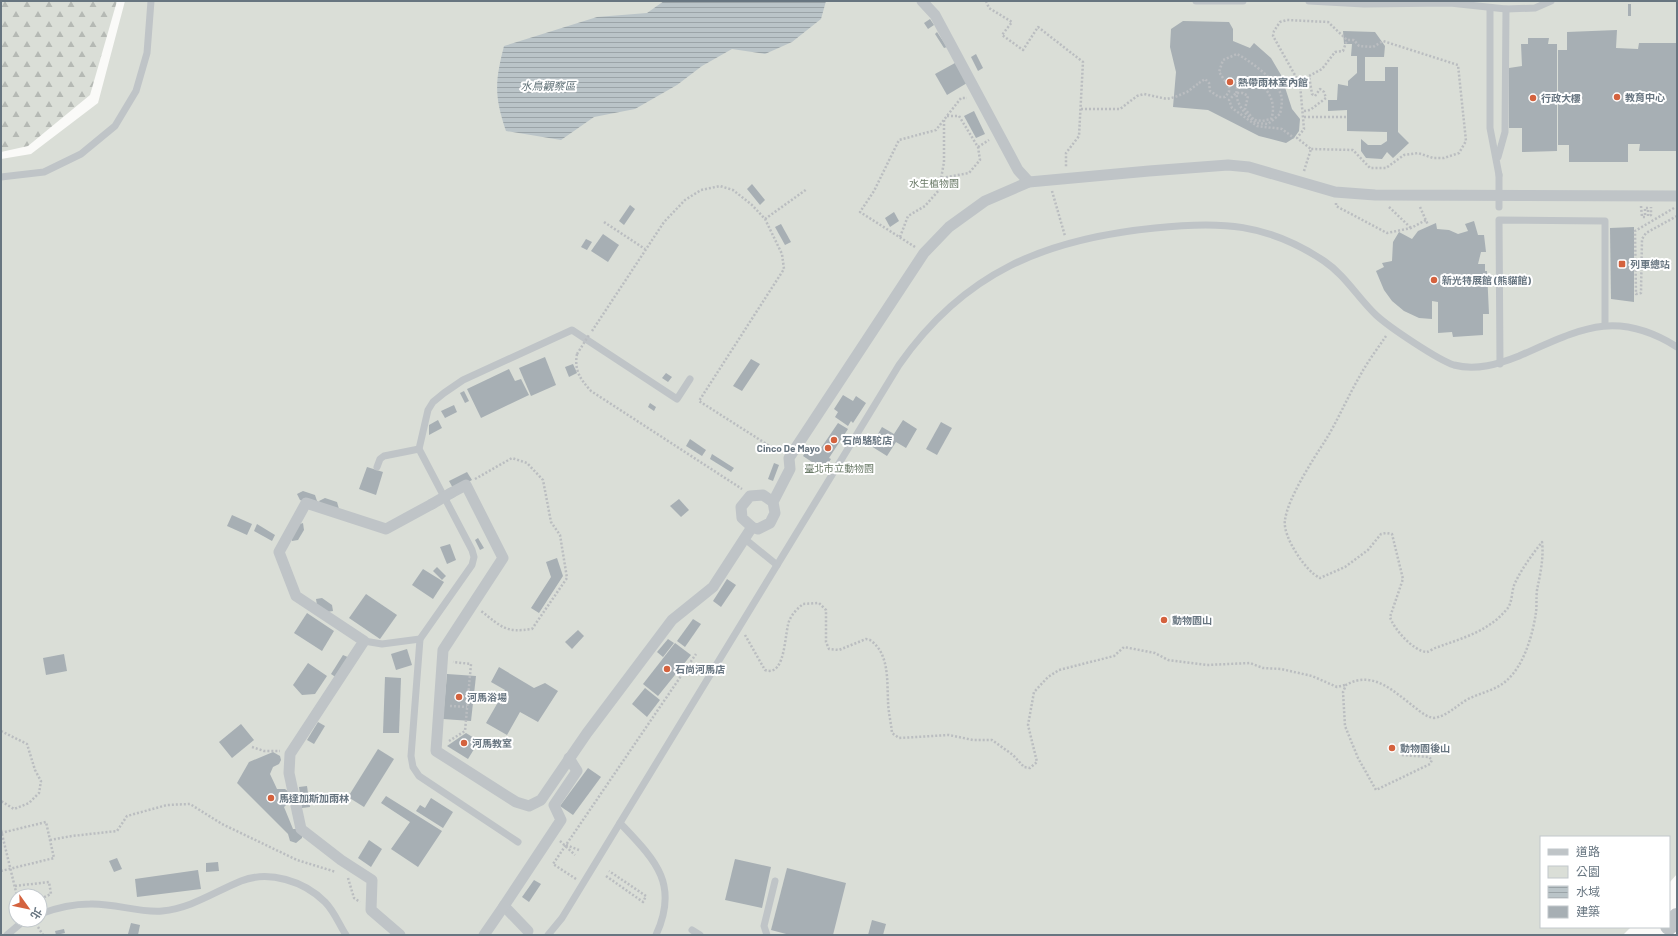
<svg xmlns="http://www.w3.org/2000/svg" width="1678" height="936" font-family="Barlow,'Noto Sans TC',sans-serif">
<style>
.forest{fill:url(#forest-firs)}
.green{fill:#daded7;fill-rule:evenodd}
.water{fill:url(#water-rules)}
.building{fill:#a7afb4}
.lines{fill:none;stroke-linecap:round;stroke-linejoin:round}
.path{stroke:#babdc0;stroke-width:2.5;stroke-dasharray:2 2;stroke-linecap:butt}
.service{stroke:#bfc4c7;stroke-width:7}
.pedestrian{stroke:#bfc4c7;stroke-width:11}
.tertiary{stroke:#bfc4c7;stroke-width:18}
.path-bridge{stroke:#babdc0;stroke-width:2.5;stroke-dasharray:2 2;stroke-linecap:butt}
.service-bridge{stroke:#bfc4c7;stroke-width:7}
.pedestrian-bridge{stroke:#bfc4c7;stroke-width:11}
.poi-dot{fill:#d4623e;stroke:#fff;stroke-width:1.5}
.labels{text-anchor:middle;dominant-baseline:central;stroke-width:4;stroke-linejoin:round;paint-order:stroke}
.poi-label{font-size:10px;font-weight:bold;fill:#677580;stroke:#fff;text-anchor:start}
.park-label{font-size:10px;fill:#697966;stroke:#fff}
.water-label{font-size:11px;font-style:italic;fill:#627379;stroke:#fff}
</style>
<defs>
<pattern id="forest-firs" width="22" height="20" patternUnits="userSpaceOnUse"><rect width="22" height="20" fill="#daded7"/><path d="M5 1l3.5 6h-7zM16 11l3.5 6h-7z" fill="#b5b9b4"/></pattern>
<pattern id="water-rules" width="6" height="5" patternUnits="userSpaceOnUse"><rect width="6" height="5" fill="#bac4c8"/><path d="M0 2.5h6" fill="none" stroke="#9ba4a8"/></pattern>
</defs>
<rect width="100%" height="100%" fill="#fafaf8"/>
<polygon class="forest" points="1,1 117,1 90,95 28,146 1,152"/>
<path class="green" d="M125,1H1677V874L1669,883V837H1541V927H1631L1623,935H1V159L31,154L98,103ZM16,896H40V920H16Z"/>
<path class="water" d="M664,1H826L821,19L792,42L765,54L732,49L702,66L677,85L635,109L594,117L561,140L506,131C494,96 495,81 504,46L597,17L647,13Z"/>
<g class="building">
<rect x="1628" y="4" width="3" height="12"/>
<polygon points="930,19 934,25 928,29 924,23"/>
<polygon points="1183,21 1229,22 1233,29 1233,41 1250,48 1254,43 1271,58 1281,75 1292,109 1300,119 1299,131 1294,138 1286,143 1259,136 1208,110 1173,107 1176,72 1170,47 1171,29"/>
<polygon points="1617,30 1616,48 1638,49 1639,43 1676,43 1676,151 1639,151 1640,144 1628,144 1628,162 1569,162 1569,145 1558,145 1558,50 1567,50 1567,32"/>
<polygon points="1343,31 1375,32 1385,46 1384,57 1365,57 1365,81 1385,81 1385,67 1398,67 1398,132 1409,143 1393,158 1387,152 1382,159 1366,158 1361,151 1361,139 1368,145 1381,145 1387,141 1387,132 1347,131 1347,110 1328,111 1328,100 1337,100 1338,84 1348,86 1348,81 1357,73 1357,56 1351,56 1352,44 1344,44"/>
<polygon points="937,32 947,47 944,48 935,34"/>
<polygon points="1528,38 1549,38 1548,44 1557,44 1557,151 1522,152 1522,128 1509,128 1509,68 1522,66 1521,44 1528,44"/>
<polygon points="976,54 983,68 978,71 971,57"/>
<polygon points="955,63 967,83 947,95 935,74"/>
<polygon points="974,111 985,134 976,138 964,116"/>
<polygon points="752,184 765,200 760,205 747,189"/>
<polygon points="630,205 635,209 624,225 619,221"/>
<polygon points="894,212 899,221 890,227 885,218"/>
<polygon points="1474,221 1478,235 1484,235 1486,252 1481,252 1478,264 1485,264 1485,271 1487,271 1489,314 1483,314 1483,335 1453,337 1452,332 1438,333 1438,302 1432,301 1432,319 1419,318 1404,311 1392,301 1384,290 1376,271 1384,267 1382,263 1392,261 1393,242 1399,232 1412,239 1418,231 1436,223 1437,229 1449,230 1458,234 1468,231 1465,224"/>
<polygon points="781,224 791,242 785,245 775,227"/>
<polygon points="1634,227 1634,302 1611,299 1610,228"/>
<polygon points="603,234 619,245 608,262 591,251"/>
<polygon points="586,239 592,242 587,250 581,247"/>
<polygon points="545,357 556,385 531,396 519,368"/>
<polygon points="751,359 760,364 742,391 733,386"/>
<polygon points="573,364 577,373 569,377 565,367"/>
<polygon points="509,369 515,381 521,379 529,395 481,418 467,389"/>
<polygon points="666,373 672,377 668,382 662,378"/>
<polygon points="464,391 469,401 465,403 460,393"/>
<polygon points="843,395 853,401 856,396 866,403 853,423 851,421 848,426 835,417 838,412 834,409"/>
<polygon points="650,403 656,407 654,411 648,407"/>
<polygon points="454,405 457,412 445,418 441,411"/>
<polygon points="438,420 442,428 429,435 429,425"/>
<polygon points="903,420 917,429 906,448 896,442 887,456 871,446 882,427 894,434"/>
<polygon points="941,422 952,428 937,455 926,449"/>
<polygon points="838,423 848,429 829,458 831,459 824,470 803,456 810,445 819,451"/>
<polygon points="690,439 706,450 702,456 686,446"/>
<polygon points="712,454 734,468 731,472 710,459"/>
<polygon points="774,463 779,465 773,481 768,479"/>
<polygon points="367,467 383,472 376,495 359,489"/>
<polygon points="467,472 472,480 454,490 449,481"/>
<polygon points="303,491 315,495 317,501 311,504 300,500 297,494"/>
<polygon points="325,498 337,502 339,509 322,507 319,501"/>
<polygon points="679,499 689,510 681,517 670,506"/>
<polygon points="232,515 252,524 247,535 227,526"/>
<polygon points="303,523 304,530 298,540 292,541 291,536 297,525"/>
<polygon points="257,524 275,535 272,541 254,531"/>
<polygon points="478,538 484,548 480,550 475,540"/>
<polygon points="450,544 456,560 447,564 440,547"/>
<polygon points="557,558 563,576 539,613 531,608 551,577 546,562"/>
<polygon points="437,567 446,576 442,580 433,571"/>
<polygon points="423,569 444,582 433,599 412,585"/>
<polygon points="727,579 736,585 721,607 713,601"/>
<polygon points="366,594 397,615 380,639 349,618"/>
<polygon points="322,598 332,605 333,611 327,612 317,605 316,599"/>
<polygon points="307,613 334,631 322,651 294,633"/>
<polygon points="693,619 701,624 685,647 677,641"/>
<polygon points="578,630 584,636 572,649 565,642"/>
<polygon points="668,639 674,643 663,657 657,652"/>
<polygon points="675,643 691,655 658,696 643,684"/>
<polygon points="407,649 412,665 396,670 391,654"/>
<polygon points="64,654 67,671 46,675 43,658"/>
<polygon points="343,655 350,658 337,678 331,674"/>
<polygon points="308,663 327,676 315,694 302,695 293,685"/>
<polygon points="499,667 534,688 545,683 558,691 538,722 520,712 507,735 486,723 505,690 491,682"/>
<polygon points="447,674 476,676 471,721 443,719"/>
<polygon points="385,677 401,678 399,733 383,733"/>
<polygon points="645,688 660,700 647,717 632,704"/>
<polygon points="318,722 325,726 314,744 307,740"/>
<polygon points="241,724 254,740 232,758 219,742"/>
<polygon points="466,733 479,741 468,759 447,746"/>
<polygon points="378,749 394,759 364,807 348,797"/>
<polygon points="273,752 280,756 281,760 279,764 273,767 270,774 277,789 285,789 289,792 290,801 284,807 293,829 297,829 302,834 302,838 296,843 290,841 288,834 237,783 249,762"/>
<polygon points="588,768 601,777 573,815 560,806"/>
<polygon points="307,786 310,807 302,808 299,787"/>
<polygon points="386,796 442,831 418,867 391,849 410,822 381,803"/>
<polygon points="431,798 453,812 443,828 416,811 420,805 425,808"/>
<polygon points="369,840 382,849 371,867 358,858"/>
<polygon points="117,858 122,869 114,872 109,861"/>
<polygon points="735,859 771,867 762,908 725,900"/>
<polygon points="218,862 219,871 206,872 206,863"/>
<polygon points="787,868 846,883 833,935 790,935 771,930"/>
<polygon points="198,870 201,889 137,897 135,879"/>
<polygon points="534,880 541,884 529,902 522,897"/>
<polygon points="872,920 886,924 883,935 868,935"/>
<polygon points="131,923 140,925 138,935 128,934"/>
<polygon points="64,929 65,933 56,935 55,931"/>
</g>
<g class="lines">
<g class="path">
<polyline points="986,1 989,8 1012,22 1002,35 1023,50 1038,27 1083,62 1079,136 1066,153 1066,168"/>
<path d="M1237,88L1243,82C1246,82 1251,81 1253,81C1269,86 1277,105 1271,119L1262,121L1254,120L1245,109L1248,96L1243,93H1236L1229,100L1232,108L1257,126L1282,129L1294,138"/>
<polyline points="1081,109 1120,109 1137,96 1144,94 1167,99 1175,97 1187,92 1199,83"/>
<polyline points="1304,111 1310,110 1326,98 1324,92 1320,89 1315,96 1312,94 1309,76 1322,69 1335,52 1343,51 1347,40"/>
<polyline points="1304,117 1347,117"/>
<polyline points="978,147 989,140"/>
<polyline points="1304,171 1311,149 1297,138 1304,129 1300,84 1273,36 1274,31 1280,22 1287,20 1328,22 1347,40 1354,40 1359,46 1373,47 1383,41 1458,65 1466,141 1459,153 1444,158 1433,158 1418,153 1404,155 1386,168 1370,168 1353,150 1311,149"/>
<polyline points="942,178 969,173 980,160 978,147 959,116 947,116"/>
<polyline points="1052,191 1065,236"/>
<polyline points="1336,203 1336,206 1387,233 1411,228 1426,220"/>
<polyline points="1641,206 1642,217 1645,217 1645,208 1648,208 1648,216 1651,215 1651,207"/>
<polyline points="1389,207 1411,228"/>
<polyline points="1420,207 1428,225"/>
<polyline points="1674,208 1635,231 1636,294 1641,293 1642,239 1646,233 1677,216"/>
<polyline points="765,219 807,189"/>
<polyline points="604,222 645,249"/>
<polyline points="900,237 908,216 925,206 939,190 944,162 944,120"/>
<polyline points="915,247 860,212 874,191 899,140 936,130 961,98 967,98"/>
<polyline points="592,331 664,222 685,200 701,190 720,186 733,190 752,205 765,219 782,254 784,269 699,401 779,452"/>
<path d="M1386,336C1378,348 1368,361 1361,374C1348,396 1338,420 1325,441C1312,461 1288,498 1285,520C1282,536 1306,572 1320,578L1345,567L1368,550L1381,534L1386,533L1392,534L1403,579L1390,617C1393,628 1414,652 1427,652C1430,651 1434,648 1438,647C1463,638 1489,631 1507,609C1513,602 1511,591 1515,583C1522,568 1532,555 1542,542C1544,558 1540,575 1537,590C1536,598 1537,605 1536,612C1533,634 1524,666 1506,681C1496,690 1480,693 1468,699C1456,706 1447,716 1434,718C1427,717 1422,713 1417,709C1395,693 1374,669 1346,685L1343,692L1345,726L1358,758L1376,790L1430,764L1432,760L1429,757L1401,755"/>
<path d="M577,354C574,370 580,379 591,391L742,489"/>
<path d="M475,479L512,458L527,463L543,480L551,522L560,535L567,578L532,629C505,633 502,627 481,611"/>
<path d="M745,635L765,670C787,678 784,629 790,619C793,613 798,608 803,604L819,603L826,610V642L829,649L839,650L866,639L870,640C889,653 887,679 888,700C888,711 891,722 892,733L899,738L949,735L973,740H992L1013,755L1024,767L1030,768L1037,762L1028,725L1034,692L1048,677L1059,670L1114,656L1124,647L1155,653L1168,660L1207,665L1250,663L1263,668L1281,669L1312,676L1337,687L1345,685"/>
<polyline points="450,706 467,707"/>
<polyline points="1,731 27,744 35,770 41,781 39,793 29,803 14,809 1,801"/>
<polyline points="449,741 465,731 471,664 453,662"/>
<polyline points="252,747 264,751 280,751"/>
<polyline points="1,830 17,896"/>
<polyline points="1,833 46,822 54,858 1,871"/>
<polyline points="50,840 72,836 117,831 127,816 167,805 190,804 222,824 297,860 336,872"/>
<polyline points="560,841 575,855"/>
<polyline points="566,845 579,850"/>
<polyline points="606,876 643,902 646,896 609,871"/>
<polyline points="348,878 354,898 360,902"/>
<polyline points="576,879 553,864 696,654"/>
<polyline points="15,886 49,882 51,894 40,899"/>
<polyline points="38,927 43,935"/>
</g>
<g class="service">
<polyline points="1196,1 1243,1"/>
<polyline points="1309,1 1364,4 1450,3 1506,9 1535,8 1551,1"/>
<polyline points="1490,8 1490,128 1499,175"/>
<polyline points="1498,157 1505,132 1506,9"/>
<polyline points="1,177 44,172 81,154 115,126 136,91 147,53 151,1"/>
<polyline points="1500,364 1499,220 1605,221 1605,325"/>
<polyline points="377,467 380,459 384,456 419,449"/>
<polyline points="745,539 777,565"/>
<polyline points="420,639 411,756 413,767 419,776 518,842"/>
<polyline points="364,641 382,644 420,639 472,565 474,557 472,550 419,449 428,410 433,402 444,393 463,380 572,330 677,399 690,379"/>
<path d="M620,823C654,859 680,883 656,935"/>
<path d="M40,914C56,908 73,904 90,904C114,903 139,913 162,911C192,908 214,892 241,881C269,870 304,881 325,902C334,911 339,924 346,935"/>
<polyline points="692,930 700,935"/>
<polyline points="7,935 20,924 28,920"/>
<path d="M548,935L562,918L899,365C964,272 1045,239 1155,228C1221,221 1267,223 1324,261C1345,275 1358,298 1376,315C1389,327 1438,360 1454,365C1476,371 1499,364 1519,356C1579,330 1615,308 1677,347"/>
<polyline points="767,935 764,926 775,881"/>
</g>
<g class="pedestrian">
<polyline points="922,1 935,15 1018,170 1029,182"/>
<polyline points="451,493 466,485 503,558 443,650 436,751 516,802 529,806 541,800 587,733 672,620 713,587 752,527"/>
<polyline points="773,502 763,495 750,496 741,507 742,518 752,527 758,529 770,523 775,513 773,502 790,469 789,458 924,253 949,227 985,201 1029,182 1149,171 1228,165 1249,167 1335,192 1375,195 1677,196"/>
<polyline points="528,931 504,906 561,820 554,805 577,771 569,758"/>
<polyline points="400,935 371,910 372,880 341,860 301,829 289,773 290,754 364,641 296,596 279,552 306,503 386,529 432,504"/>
<polyline points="484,935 504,906"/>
</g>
<polyline class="tertiary" points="1669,926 1677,917"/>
<g class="path-bridge">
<path d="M1199,83L1205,79L1209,83L1210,91L1219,97H1225L1229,92V87L1219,72L1223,60L1237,54C1250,61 1277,80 1281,95C1283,100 1281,109 1280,114L1268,124L1256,123C1245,114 1234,103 1237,88"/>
<polyline points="577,354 589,335"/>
</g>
<polyline class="service-bridge" points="1499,175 1499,207"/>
<polyline class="pedestrian-bridge" points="432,504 451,493"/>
</g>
<g class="poi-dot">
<circle cx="1230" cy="82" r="4"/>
<circle cx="1617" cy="97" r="4"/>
<circle cx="1533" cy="98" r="4"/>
<rect x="1618" y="260" width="8" height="8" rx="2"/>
<circle cx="1434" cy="280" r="4"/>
<circle cx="834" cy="440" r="4"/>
<circle cx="828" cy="448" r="4"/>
<circle cx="1164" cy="620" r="4"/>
<circle cx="667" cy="669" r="4"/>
<circle cx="459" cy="697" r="4"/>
<circle cx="464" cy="743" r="4"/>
<circle cx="1392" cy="748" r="4"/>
<circle cx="271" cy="798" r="4"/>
</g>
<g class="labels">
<g class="poi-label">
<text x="1238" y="82">熱帶雨林室內館</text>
<text x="1625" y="97">教育中心</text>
<text x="1541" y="98">行政大樓</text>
<text x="1630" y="264">列車總站</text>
<text x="1442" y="280">新光特展館 (熊貓館)</text>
<text x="842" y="440">石尚駱駝店</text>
<text x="820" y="448" text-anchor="end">Cinco De Mayo</text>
<text x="1172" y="620">動物園山</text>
<text x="675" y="669">石尚河馬店</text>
<text x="467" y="697">河馬浴場</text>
<text x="472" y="743">河馬教室</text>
<text x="1400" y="748">動物園後山</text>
<text x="279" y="798">馬達加斯加雨林</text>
</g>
<g class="park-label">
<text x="934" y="183">水生植物園</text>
<text x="839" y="468">臺北市立動物園</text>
</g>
<g class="water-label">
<text x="548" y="85">水鳥觀察區</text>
</g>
</g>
<rect width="1678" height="936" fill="none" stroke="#677580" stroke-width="4"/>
<rect x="1540" y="836" width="130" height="92" fill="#ffffff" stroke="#c2c8cc"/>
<rect x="1548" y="849" width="20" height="6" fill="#bfc4c7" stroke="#c2c8cc"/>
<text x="1576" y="856" font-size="12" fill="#677580">道路</text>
<rect x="1548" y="866" width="20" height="12" fill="#daded7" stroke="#c2c8cc"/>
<text x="1576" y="876" font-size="12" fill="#677580">公園</text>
<rect x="1548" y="886" width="20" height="12" fill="url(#water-rules)" stroke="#c2c8cc"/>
<text x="1576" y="896" font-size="12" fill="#677580">水域</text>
<rect x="1548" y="906" width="20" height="12" fill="#a7afb4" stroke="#c2c8cc"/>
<text x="1576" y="916" font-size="12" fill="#677580">建築</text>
<g transform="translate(28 908) rotate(123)"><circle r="19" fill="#ffffff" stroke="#c2c8cc"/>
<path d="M0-3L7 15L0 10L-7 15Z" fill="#d4623e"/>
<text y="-6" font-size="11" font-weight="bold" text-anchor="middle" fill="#677580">北</text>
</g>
</svg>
